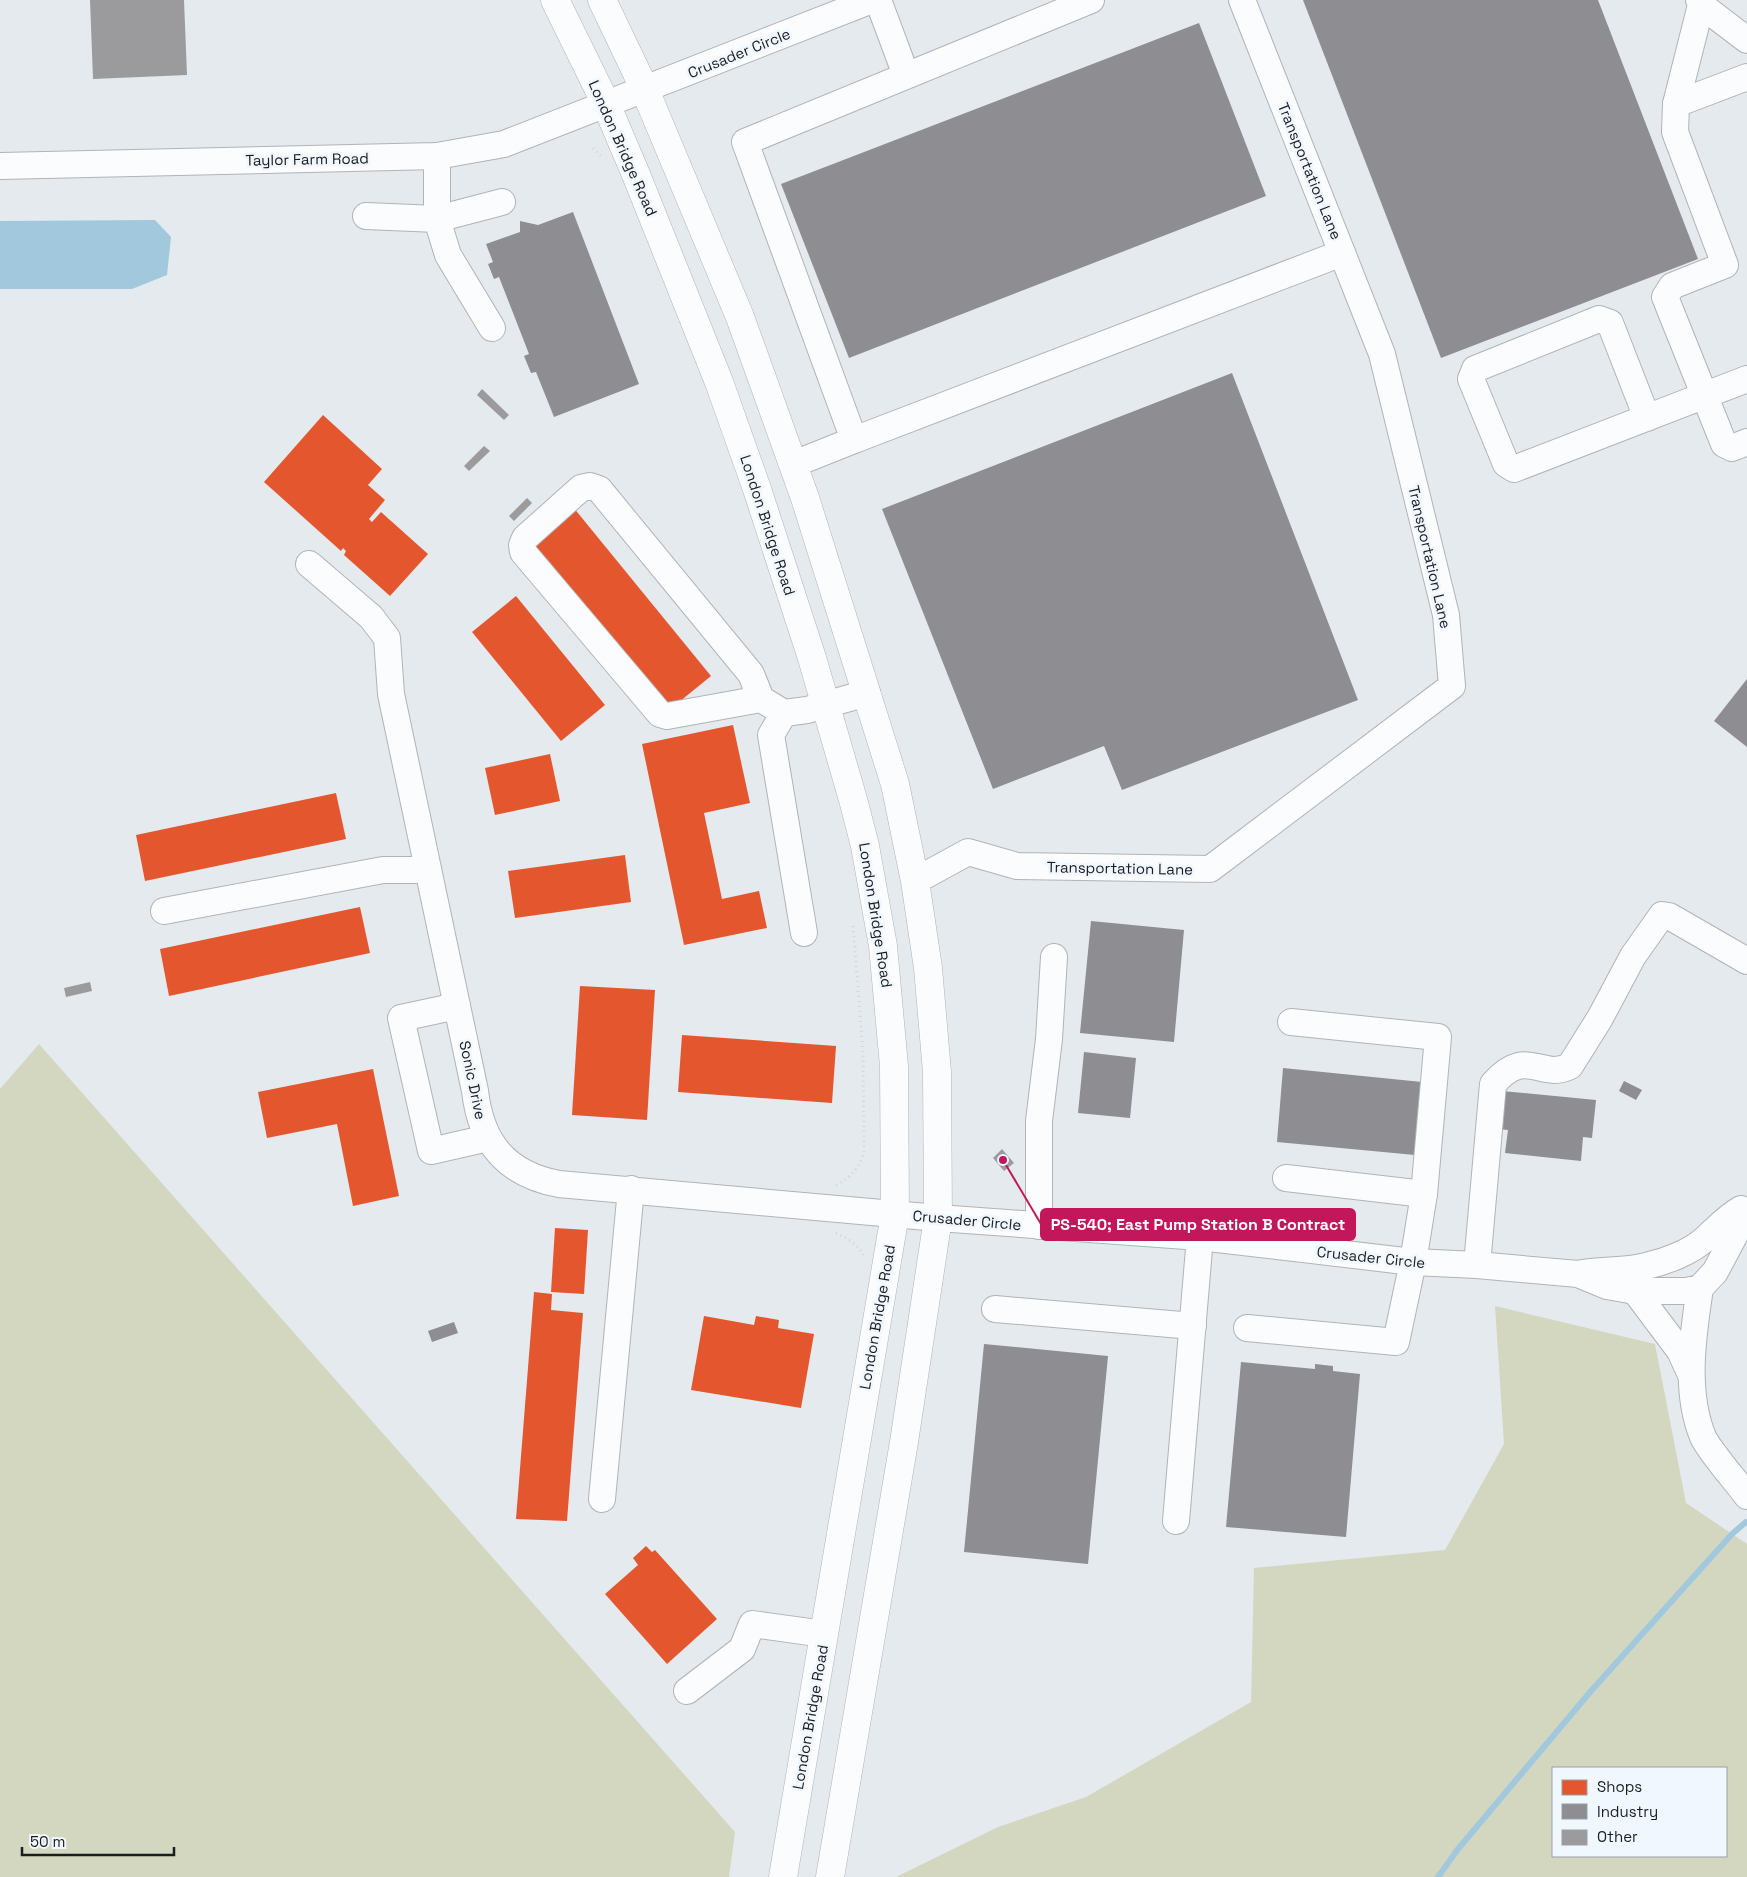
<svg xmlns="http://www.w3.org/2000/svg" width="1747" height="1877" font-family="'Space Grotesk',sans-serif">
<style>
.green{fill:#d3d7c0;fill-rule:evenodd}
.water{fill:#a1c8dd}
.shops{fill:#e4572e}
.industry{fill:#8d8d92}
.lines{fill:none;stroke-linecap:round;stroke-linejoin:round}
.stream{stroke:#a1c8dd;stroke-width:6}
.building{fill:#9b9b9d}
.minor-casing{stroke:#b0b4b7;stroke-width:28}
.major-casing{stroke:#b0b4b7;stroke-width:29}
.path{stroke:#d3d5d6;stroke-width:3;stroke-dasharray:1 4;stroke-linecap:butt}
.minor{stroke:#fbfcfd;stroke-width:26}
.major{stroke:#fbfcfd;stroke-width:28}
.labels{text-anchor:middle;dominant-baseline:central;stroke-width:5;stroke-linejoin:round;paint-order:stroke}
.street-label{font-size:15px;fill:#1a1d20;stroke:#f0f7fe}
.leader{fill:none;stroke:#c2185b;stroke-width:2}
.callout-dot{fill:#c2185b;stroke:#f0f7fe;stroke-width:2}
.callout{fill:#c2185b;stroke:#c2185b;stroke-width:2}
.callout-label{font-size:16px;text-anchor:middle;font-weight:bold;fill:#fff}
</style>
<rect width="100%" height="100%" fill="#e5eaef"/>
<g class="green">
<polygon points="39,1044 735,1832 729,1877 0,1877 0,1089"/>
<path d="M1495,1306L1655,1344L1686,1503L1747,1544V1877H896L998,1827L1086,1797L1251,1702L1254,1568L1445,1550L1504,1444ZM1726,1768V1856H1553V1768Z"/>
</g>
<polygon class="water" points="155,220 171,237 167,275 132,289 0,289 0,221"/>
<g class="shops">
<polygon points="323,415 382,469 368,485 385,500 369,519 372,522 381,512 428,554 390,596 344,555 346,551 343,548 341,551 264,482"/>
<polygon points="573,507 711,676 668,711 530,543"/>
<polygon points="516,596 605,705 561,741 472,632"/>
<polygon points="733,725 750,803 704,813 722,899 759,891 767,928 684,945 642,744"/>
<polygon points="550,754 560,801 495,815 485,768"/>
<polygon points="336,793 346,839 145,881 136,835"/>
<polygon points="625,855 631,902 515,918 508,871"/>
<polygon points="360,907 370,953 169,996 160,949"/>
<polygon points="580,986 655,990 647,1120 572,1115"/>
<polygon points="682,1035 836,1046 832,1103 678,1092"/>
<polygon points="373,1069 399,1196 353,1206 337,1124 267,1138 258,1092"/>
<polygon points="555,1228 588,1230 584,1294 551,1292"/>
<polygon points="534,1292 552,1294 551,1310 583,1313 567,1521 516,1519"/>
<polygon points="704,1316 754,1325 756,1316 779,1320 778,1328 814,1334 801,1408 691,1390"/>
<polygon points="646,1546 652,1552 655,1550 717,1619 667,1664 605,1594 638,1565 633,1558"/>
</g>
<g class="industry">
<polygon points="1303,0 1598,0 1698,259 1441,358"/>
<polygon points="1199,23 1266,196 849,358 781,184"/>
<polygon points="573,212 639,384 554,417 536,372 531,373 524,356 529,354 499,277 494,279 488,264 493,262 486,244 520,232 520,221 538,225"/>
<polygon points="1232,373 1358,700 1122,790 1104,746 993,789 882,509"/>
<polygon points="1747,679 1747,747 1714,721"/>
<polygon points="1091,921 1184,930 1174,1042 1080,1033"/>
<polygon points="1084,1052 1136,1058 1130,1118 1078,1113"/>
<polygon points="1283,1068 1422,1082 1415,1155 1277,1142"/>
<polygon points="1624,1081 1642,1090 1636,1100 1619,1091"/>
<polygon points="1502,1091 1596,1100 1592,1138 1583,1137 1581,1161 1505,1153 1508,1130 1499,1129"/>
<polygon points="454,1322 458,1333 432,1342 428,1331"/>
<polygon points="984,1344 1108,1356 1088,1564 964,1552"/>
<polygon points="1241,1362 1315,1369 1315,1364 1333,1366 1333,1371 1360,1374 1346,1537 1226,1527"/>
</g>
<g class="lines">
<polyline class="stream" points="1438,1877 1458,1849 1591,1691 1732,1534 1746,1522"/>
</g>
<g class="building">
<polygon points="90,0 184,0 187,75 93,79"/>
<polygon points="482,389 509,415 504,420 477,395"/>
<polygon points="484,446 490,451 469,471 464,466"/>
<polygon points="527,498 532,503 514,521 509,516"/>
<polygon points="90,982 92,991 66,997 64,988"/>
<polygon points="1002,1149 1014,1163 1004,1171 993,1158"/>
</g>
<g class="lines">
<defs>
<g id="minor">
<polyline points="878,0 906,75"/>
<polyline points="1091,0 745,142 854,440 1342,253"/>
<polyline points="1699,0 1701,5 1676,104 1675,132 1725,265 1672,286 1665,297 1724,444 1732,448 1747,442"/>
<polyline points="1701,5 1747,40"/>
<polyline points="1676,104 1747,77"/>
<polyline points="437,156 437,219 502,202"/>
<polyline points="0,166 437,156 504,144 872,0"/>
<polyline points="366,216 437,219 448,255 492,328"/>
<polyline points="1647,418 1610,323 1599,319 1475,369 1471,379 1506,464 1514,469 1747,379"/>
<polyline points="794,464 854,440"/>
<path d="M309,564L371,617L387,638L391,694L475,1091C481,1143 506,1174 559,1184L938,1218L1200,1237L1413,1262L1477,1265L1578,1274L1607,1286L1635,1291H1687L1700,1288L1715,1272L1740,1225L1741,1209C1727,1217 1717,1228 1705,1239C1691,1252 1665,1262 1646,1266C1624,1272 1600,1269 1578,1274"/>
<polyline points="761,699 751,674 599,489 590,486 581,488 525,538 522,545 523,552 660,714 667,716 761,699 784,713 807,710 867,693"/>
<polyline points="784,713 771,735 804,933"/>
<polyline points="915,881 968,852 1017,866 1210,869 1452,686 1446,615 1382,354 1242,0"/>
<polyline points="164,911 383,870 428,870"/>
<polyline points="457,1006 401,1018 431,1151 488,1138"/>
<polyline points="1286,1178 1424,1194"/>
<polyline points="1039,1226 1039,1121 1049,1039 1054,957"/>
<path d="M1477,1265L1493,1084C1527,1045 1540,1081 1570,1066L1600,1018L1633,956L1662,915L1669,916L1747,961"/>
<path d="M1700,1288C1693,1335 1684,1391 1703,1437C1710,1452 1736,1481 1747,1496"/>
<polyline points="1635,1291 1680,1351 1691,1375"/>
<polyline points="995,1309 1193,1326"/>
<polyline points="1247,1328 1396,1342 1413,1262 1424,1194 1438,1037 1291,1022"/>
<polyline points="602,1499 631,1189"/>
<polyline points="1176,1521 1200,1237"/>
<polyline points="687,1691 742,1649 752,1624 824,1634"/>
</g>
<g id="major">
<polyline points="555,0 606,104 637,177 719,382 757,489 812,658 854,803 865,846 883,946 894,1066 895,1214 783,1877"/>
<polyline points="602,0 645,90 740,317 805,498 895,784 915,881 928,968 937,1072 938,1218 904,1442 830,1877"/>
</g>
</defs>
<use href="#minor" class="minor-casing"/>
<use href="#major" class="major-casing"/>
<g class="path">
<polyline points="593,148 602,157"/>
<path d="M836,1185C851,1178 858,1169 864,1153L863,1054L853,924"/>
<path d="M836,1233C847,1238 858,1244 863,1255"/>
</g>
<use href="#minor" class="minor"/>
<use href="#major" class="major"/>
</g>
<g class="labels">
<g class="street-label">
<text transform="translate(739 53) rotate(-22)">Crusader Circle</text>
<text transform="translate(623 148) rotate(66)">London Bridge Road</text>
<text transform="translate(307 159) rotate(-1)">Taylor Farm Road</text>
<text transform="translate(1310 171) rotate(68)">Transportation Lane</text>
<text transform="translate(768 525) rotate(72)">London Bridge Road</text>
<text transform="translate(1430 557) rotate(77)">Transportation Lane</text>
<text transform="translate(1120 868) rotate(1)">Transportation Lane</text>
<text transform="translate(876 915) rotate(81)">London Bridge Road</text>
<text transform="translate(473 1080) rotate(78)">Sonic Drive</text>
<text transform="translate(967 1220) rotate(5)">Crusader Circle</text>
<text transform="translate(1371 1257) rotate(6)">Crusader Circle</text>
<text transform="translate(877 1317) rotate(-80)">London Bridge Road</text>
<text transform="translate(810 1717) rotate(-80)">London Bridge Road</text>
</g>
</g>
<path class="leader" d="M1003 1160L1041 1224"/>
<circle class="callout-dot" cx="1003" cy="1160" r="5"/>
<rect class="callout" x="1041" y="1209" width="314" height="31" rx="5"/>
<g class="callout-label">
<text x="1198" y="1230">PS-540; East Pump Station B Contract</text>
</g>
<rect x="1552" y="1767" width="175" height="90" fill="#f0f7fe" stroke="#9aa0a5"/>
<rect x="1562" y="1780" width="25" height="15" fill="#e4572e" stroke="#9aa0a5"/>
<text x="1597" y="1792" font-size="15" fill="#1a1d20">Shops</text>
<rect x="1562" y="1804" width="25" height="15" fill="#8d8d92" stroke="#9aa0a5"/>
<text x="1597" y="1817" font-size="15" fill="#1a1d20">Industry</text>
<rect x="1562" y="1830" width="25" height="15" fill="#9b9b9d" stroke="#9aa0a5"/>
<text x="1597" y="1842" font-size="15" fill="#1a1d20">Other</text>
<path d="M22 1847v8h152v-8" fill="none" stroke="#1a1d20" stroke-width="2.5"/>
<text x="30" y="1847" font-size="15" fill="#1a1d20" stroke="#f0f7fe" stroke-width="4" paint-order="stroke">50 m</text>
</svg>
